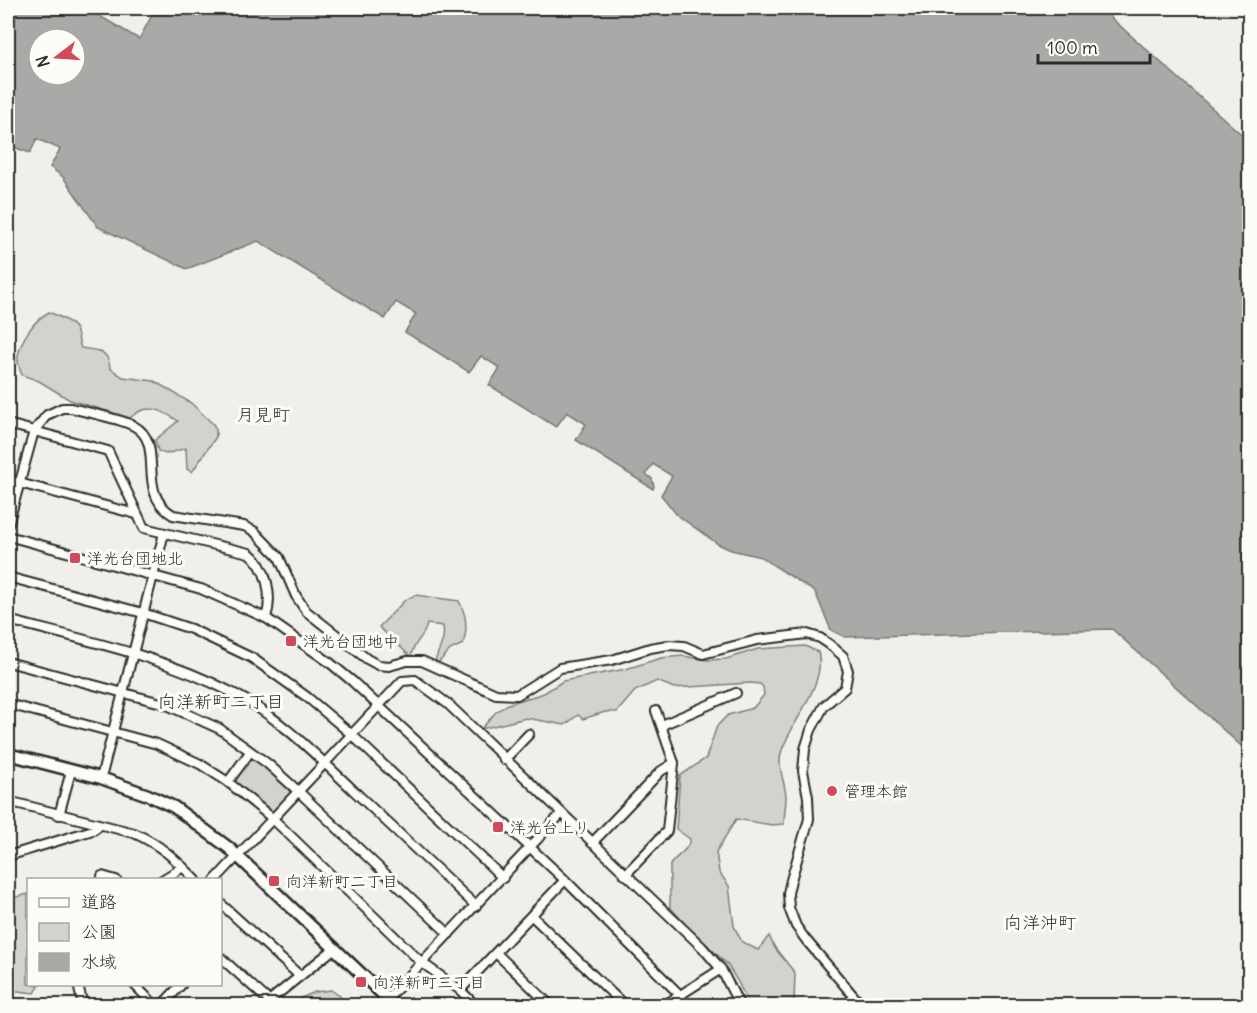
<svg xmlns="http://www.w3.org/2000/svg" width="1257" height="1013" font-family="Delius,'Klee One',sans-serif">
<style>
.green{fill:#d3d2cf;stroke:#7f7e7d;stroke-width:1.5}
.water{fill:#aaa9a7;stroke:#777775;stroke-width:1.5;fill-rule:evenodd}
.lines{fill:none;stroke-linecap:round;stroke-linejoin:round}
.street-casing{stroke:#2b2b2b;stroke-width:12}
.secondary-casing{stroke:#2b2b2b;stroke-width:15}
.street{stroke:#fdfcf7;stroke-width:8}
.secondary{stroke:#fdfcf7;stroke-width:10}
.poi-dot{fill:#d1495b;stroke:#fdfcf7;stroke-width:2}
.labels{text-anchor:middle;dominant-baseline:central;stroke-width:6;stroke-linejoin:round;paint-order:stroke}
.poi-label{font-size:16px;fill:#2b2b2b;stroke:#fdfcf7;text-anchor:start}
.neighbourhood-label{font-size:18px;fill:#2b2b2b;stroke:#fdfcf7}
</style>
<rect width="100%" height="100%" fill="#f0efeb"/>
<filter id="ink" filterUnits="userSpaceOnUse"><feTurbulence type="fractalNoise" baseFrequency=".0167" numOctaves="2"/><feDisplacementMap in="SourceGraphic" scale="12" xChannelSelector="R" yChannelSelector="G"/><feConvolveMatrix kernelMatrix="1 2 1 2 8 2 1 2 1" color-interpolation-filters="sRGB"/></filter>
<g filter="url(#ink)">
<g class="green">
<path d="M49,312C57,316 70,320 75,328C79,334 78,342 81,348C98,351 108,349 110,368L123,377L154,381L191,403L213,424L216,429V437L192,472L187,469L186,448L166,454L158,451L155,440L178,421C162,410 147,402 130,418L70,400L39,381L22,375C20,370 17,362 18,356C21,339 34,320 49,312Z"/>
<path d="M415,595L459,601C466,614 468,629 463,644L450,650L438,663H435C438,648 446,641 443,626L427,624C425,637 412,643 411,657L379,627L405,600Z"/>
<path d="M805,646L818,652C827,683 792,721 782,750C776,766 785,781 786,796C786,805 784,815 784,824L772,825L736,819L716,852L719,872L729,886L734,926L742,942L758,950L769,936L775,948L795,973L794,1005H749L738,982L727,964L687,926L670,907V865C676,855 688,852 690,839L676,829L680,776L706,758L717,726L728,715L753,708L764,695L763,687L760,684L750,683L674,688L657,681L635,691L617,712H605L583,719L578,715L565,725L526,718L481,729L496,712L508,704L544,693L563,681L626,669L661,658L683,656L707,660L726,659L758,649Z"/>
<polygon points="253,757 289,789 290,794 273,811 269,811 235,782 234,779 248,758"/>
<polygon points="28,894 28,984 40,985 35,993 9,990 8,985 8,899"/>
<polygon points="331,990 340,996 342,1005 300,1005 301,998 315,992"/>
</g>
<path class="water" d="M8,8H86L139,39L156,8H1100L1249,141V753L1112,629L845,637L831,630L815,592L761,557L731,550L718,544L677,515L661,495L672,476L653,464L646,474L652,479L654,486L653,489L576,440L586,424L567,412L556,427L489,385L500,368L481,356L469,372L405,332L416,314L396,302L385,319L258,241L187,269L98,227L63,177L50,167L60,149L37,139L30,153L8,145ZM39,39H75V75H39Z"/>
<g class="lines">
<defs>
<g id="street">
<path d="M8,424L108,451L144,528L249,553C267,567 273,596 266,618"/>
<polyline points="8,480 136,514"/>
<path d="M8,525L34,431L47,415L62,408H71C89,413 119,418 134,426C167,444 134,492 173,515L244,526L254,531L279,557L296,596L306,611L367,659L378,665L389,666L407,661H422L496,694L517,695L560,668L612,660L650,648L668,645L684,646L703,654L757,640L807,634L820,638L829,644L843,656L848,671L845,688L824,706L811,730L805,749L803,771L808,797L809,819L791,880L788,893L789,908L796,926L806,940L862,1006"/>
<polyline points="8,536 201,589 266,618 329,662 352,681 565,880 680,995 686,1006"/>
<polyline points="8,577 143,613 191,629 252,658 307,697 351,734 503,878"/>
<path d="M8,620C84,640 162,656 233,693C278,716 316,755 353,790C394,829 435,867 476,906"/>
<polyline points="8,662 165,704 220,729 268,764 298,791 449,934"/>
<polyline points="8,704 157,744 200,764 228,782 272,818 421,962 460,990 476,1006"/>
<polyline points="662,725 736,693"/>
<polyline points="504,760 529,734"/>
<polyline points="101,778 164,533"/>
<polyline points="228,782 250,752"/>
<path d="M8,801L134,833C161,845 175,859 196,880"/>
<polyline points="59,815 71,771"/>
<polyline points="592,843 661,771 674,763"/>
<polyline points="8,856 93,830 100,825"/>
<polyline points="625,875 667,831 674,763 656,711"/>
<polyline points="102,876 116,880"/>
<polyline points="162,880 183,867"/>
<polyline points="215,880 402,681 415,680 448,704 702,947 721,969 740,1006"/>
<polyline points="220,903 300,976"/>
<polyline points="532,916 625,1006"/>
<polyline points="496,953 551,1006"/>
<polyline points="220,957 269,1001 335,948"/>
<polyline points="78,984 83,1006"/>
<polyline points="134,984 155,1006"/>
<polyline points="460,990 565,880"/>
<polyline points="161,1006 182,984"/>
<polyline points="381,1006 561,814"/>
<polyline points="663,1006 721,969"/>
</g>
<polyline id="secondary" points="8,754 101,778 148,795 174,807 229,848 395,1006"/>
</defs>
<use href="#street" class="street-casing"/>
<use href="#secondary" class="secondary-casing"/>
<use href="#street" class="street"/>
<use href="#secondary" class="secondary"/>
</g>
</g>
<g class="poi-dot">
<rect x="69" y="552" width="12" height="12" rx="3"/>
<rect x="285" y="635" width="12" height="12" rx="3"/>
<circle cx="832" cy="791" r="6"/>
<rect x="492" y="821" width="12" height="12" rx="3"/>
<rect x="268" y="875" width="12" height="12" rx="3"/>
<rect x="355" y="976" width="12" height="12" rx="3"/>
</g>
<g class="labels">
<g class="poi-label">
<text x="87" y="558">洋光台団地北</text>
<text x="303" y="641">洋光台団地中</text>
<text x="844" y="791">管理本館</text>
<text x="510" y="827">洋光台上り</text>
<text x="286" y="881">向洋新町二丁目</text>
<text x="373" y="982">向洋新町三丁目</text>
</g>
<g class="neighbourhood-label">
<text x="263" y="414">月見町</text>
<text x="221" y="701">向洋新町二丁目</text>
<text x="1040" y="922">向洋沖町</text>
</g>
</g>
<rect width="1257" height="1013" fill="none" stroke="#fdfcf7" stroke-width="30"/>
<rect x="15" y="15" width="1227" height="983" fill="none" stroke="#2b2b2b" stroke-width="2" filter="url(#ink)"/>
<rect x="27" y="878" width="195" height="108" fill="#fdfcf7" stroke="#a9a8a5" stroke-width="1.5"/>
<rect x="39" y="898" width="30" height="9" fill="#fdfcf7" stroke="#a9a8a5" stroke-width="1.5"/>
<text x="81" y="908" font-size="18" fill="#2b2b2b">道路</text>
<rect x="39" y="923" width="30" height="18" fill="#d3d2cf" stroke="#a9a8a5" stroke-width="1.5"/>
<text x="81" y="938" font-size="18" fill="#2b2b2b">公園</text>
<rect x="39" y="953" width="30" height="18" fill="#aaa9a7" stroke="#a9a8a5" stroke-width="1.5"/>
<text x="81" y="968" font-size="18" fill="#2b2b2b">水域</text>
<g transform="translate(57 57) rotate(253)"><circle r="28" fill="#fdfcf7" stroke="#a9a8a5" stroke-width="1.5"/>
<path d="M0-4.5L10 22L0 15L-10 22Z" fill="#d1495b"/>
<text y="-9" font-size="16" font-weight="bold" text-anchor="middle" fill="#2b2b2b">N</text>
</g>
<path d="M1038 54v9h112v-9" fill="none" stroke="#2b2b2b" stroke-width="3"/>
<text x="1047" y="54" font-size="18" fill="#2b2b2b" stroke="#fdfcf7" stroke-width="4.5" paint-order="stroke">100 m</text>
</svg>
